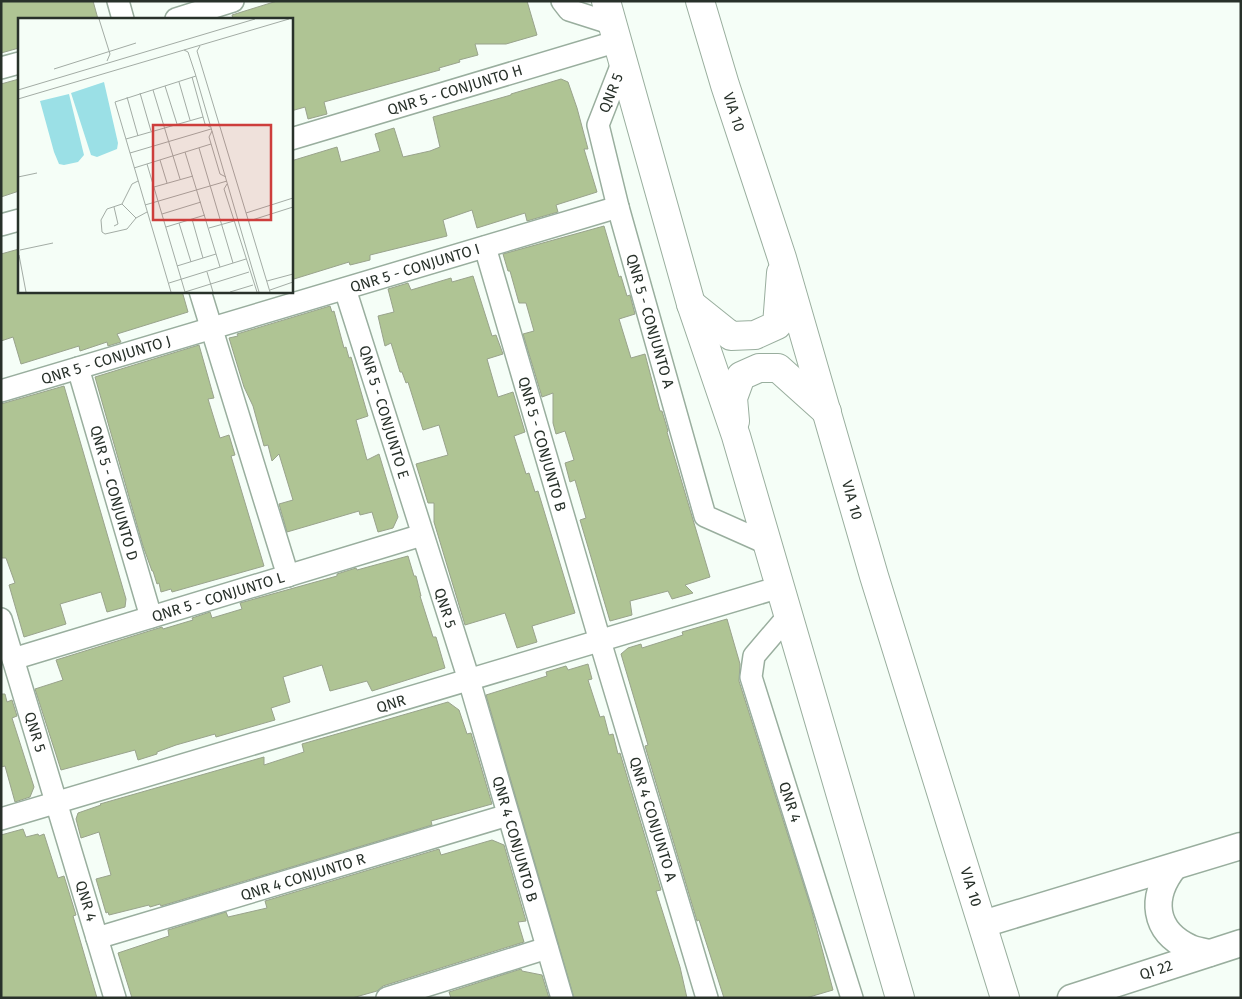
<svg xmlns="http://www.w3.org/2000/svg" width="1242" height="999" font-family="'Fira Sans',sans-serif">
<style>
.building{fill:#afc494;stroke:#99a38c}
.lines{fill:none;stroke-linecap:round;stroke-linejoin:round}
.minor-casing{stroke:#99ae9e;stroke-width:24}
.tertiary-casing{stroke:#99ae9e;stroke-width:29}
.secondary-casing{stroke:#99ae9e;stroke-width:30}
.minor{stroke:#fff;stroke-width:21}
.tertiary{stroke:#fff;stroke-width:26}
.secondary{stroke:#fff;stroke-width:28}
.labels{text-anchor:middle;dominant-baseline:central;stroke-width:5;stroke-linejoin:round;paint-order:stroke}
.street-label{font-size:15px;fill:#28312a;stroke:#fff}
.inset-road{fill:none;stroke:#a3aca5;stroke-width:1}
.view{fill:#cd3e3c;fill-opacity:0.15;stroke:#cd3e3c;stroke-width:2.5}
.inset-edge{fill:none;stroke:#28312a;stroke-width:2.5}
</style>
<rect width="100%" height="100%" fill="#f5fef7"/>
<g class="building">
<polygon points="1,1 93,1 98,19 19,19 19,48 1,53"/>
<polygon points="277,1 527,1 537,35 506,44 475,44 478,55 459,60 460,62 439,68 440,70 324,102 327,114 308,119 305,107 291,111 291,19 233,19 232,15"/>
<polygon points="19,79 19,191 1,197 1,84"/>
<polygon points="561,79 568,82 577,108 588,149 584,149 597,192 556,205 558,212 527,221 525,213 477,228 472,210 443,220 447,236 370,255 370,260 350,265 349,262 294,279 291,269 291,161 337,147 341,162 380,151 375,134 394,128 403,157 430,151 440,147 433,117 511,95 511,94"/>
<polygon points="604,226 619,277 621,276 627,296 630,295 635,314 619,319 631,358 645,354 660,411 662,411 668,431 667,432 710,577 685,585 693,593 672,599 668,591 630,601 632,615 610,621 580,520 586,518 575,480 570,482 565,463 574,460 565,431 556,434 553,423 553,393 542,397 523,334 534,331 526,303 519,303 510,271 508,271 503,254"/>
<polygon points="19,249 19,291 182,291 188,312 117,334 121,342 108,346 107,342 80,351 79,346 21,364 13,337 1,341 1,254"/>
<polygon points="473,276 492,336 496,335 503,354 487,359 498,397 513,392 525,432 514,436 526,474 529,473 535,492 538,491 575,613 532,626 537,642 517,648 505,613 465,625 434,522 434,503 428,503 416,464 448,455 439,425 423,430 408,382 406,383 402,372 400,372 391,343 385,346 378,316 394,312 388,289 408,283 411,290 451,278 452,282"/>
<polygon points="330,306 332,312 334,311 344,348 346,347 349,358 351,357 368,416 356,420 367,460 379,454 398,517 393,528 378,532 372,512 360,515 359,511 287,532 279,504 293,500 279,454 272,461 268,445 264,446 253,406 244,387 229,338 238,336 237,334"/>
<polygon points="199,345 214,398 208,399 220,438 229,435 235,455 231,456 264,566 172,592 171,589 161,592 159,583 157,584 153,571 152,571 143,546 95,377"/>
<polygon points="64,386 126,599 125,607 107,612 101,592 60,604 66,624 24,637 9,585 15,583 6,558 1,558 1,404"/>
<polygon points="408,556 414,576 416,576 421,596 420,596 433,637 436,637 445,668 372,691 367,681 330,691 322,665 283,677 290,702 271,708 275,720 216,737 215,734 176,745 157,752 157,754 138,760 135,750 61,770 35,689 63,680 56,660 162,627 163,629 193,620 192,618 210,612 212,618 242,609 240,603 337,576 337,574 356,568 357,570"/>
<polygon points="727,619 740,664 739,681 811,908 833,990 806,998 724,998 699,920 697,921 645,746 648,745 621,654 628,648 641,644 642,648 683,635 682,632"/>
<polygon points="588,664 592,679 588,680 600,717 604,716 609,735 613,734 618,754 620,753 661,890 656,891 680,967 687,998 574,998 486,695 547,676 546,672 566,666 568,670"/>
<polygon points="1,694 5,694 7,702 12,700 17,716 12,718 34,787 30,797 15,802 5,766 1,767"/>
<polygon points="448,702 459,710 467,734 471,733 492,804 431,821 432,825 161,906 160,904 150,907 149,905 109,915 108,912 106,913 96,879 111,875 99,832 81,838 76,819 78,813 101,805 100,804 264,757 264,765 304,752 302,744"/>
<polygon points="23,829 26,837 38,834 39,836 44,834 58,878 64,876 76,915 73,916 97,998 1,998 1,835"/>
<polygon points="492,840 504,845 526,921 518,922 524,942 383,986 377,991 352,998 132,998 118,953 169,936 168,930 226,912 228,917 267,908 265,901 439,849 441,855"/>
<polygon points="521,969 522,971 542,975 549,998 451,998 449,992"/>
</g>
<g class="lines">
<defs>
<g id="minor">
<polyline points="118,1 123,19"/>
<polyline points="562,1 569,10 613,24"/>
<polyline points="176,19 233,1"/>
<polyline points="623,61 598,125 618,207 705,516 768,544"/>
<polyline points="1,68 19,63"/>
<polyline points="291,139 618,41"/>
<polyline points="1,225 19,220"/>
<polyline points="485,247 600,641 707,998"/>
<polyline points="345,289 469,680 562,998"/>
<polyline points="200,291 288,576"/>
<polyline points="78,368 151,617"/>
<polyline points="1,391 618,207"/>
<polyline points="789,615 754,656 751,677 852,998"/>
<polyline points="1,619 115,998"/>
<polyline points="13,659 422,535"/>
<polyline points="1,819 780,587"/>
<polyline points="97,938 508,815"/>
<polyline points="387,998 547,948"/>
</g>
<g id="tertiary">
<path d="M1174,867C1150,897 1153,931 1190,948C1196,951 1203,951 1209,953"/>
<polyline points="983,924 1241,846"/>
<polyline points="1071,998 1241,943"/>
</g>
<g id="secondary">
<polyline points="606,1 691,304 736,436 900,998"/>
<polyline points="700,1 725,85 782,258 874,576 1005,998"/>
<polyline points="691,304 731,336 755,335 777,325 781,273"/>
<polyline points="735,421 733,398 741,376 759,368 778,368 827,412"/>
</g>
</defs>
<use href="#minor" class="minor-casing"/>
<use href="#tertiary" class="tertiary-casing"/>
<use href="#secondary" class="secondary-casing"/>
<use href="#minor" class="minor"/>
<use href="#tertiary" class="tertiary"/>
<use href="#secondary" class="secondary"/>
</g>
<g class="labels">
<g class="street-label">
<text transform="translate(455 90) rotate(-17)">QNR 5 - CONJUNTO H</text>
<text transform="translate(611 93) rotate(-68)">QNR 5</text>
<text transform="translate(734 112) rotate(72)">VIA 10</text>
<text transform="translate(415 268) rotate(-17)">QNR 5 - CONJUNTO I</text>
<text transform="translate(650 321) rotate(74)">QNR 5 - CONJUNTO A</text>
<text transform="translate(106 360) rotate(-17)">QNR 5 - CONJUNTO J</text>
<text transform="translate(384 412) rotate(73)">QNR 5 - CONJUNTO E</text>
<text transform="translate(542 444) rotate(74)">QNR 5 - CONJUNTO B</text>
<text transform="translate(114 493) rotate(74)">QNR 5 - CONJUNTO D</text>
<text transform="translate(852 500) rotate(74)">VIA 10</text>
<text transform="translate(218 597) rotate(-17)">QNR 5 - CONJUNTO L</text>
<text transform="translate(445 608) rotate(72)">QNR 5</text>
<text transform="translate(391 704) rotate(-17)">QNR</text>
<text transform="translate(35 732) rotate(73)">QNR 5</text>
<text transform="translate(790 802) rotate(72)">QNR 4</text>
<text transform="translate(653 819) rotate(73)">QNR 4 CONJUNTO A</text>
<text transform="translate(515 839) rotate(74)">QNR 4 CONJUNTO B</text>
<text transform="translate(303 877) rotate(-17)">QNR 4 CONJUNTO R</text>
<text transform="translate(971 887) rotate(73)">VIA 10</text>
<text transform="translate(86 901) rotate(73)">QNR 4</text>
<text transform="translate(1156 970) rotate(-18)">QI 22</text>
</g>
</g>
<g transform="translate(18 18)">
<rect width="275" height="275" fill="#f5fef7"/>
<path d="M86,64L100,125L99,131L79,139L73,137L53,75ZM51,76L66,137L60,144L46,147L41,146L36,134L22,83Z" fill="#9be0e6"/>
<path class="inset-road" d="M81,1L92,36L89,43M182,28L179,33L252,274M166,32L170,34L177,55L241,274M36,51L118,25M174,59L187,106L192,109M161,64L172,102M147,68L159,106M0,72L237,1M135,72L162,161M122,75L133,113M109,79L120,118M0,81L271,1M194,113L191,119L202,156L208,159M108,121L185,99M181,130L215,245M167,134L202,249M112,135L193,111M142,142L149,165M129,146L167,274M116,150L193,126M0,159L19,155M120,163L114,166L104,186L89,191L83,202L84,214L87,216L109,211L118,200L129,194M209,166L206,171L239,274M136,169L175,158M104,186L118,200M127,187L209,163M96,189L100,206L96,208M228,195L275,180M144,196L183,184M174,201L185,240M231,203L275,189M161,205L173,244M148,209L187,197M191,210L216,203M2,232L35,225M1,237L8,274M159,248L198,236M189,254L195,274M249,263L275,256M151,265L228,241M252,272L275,264M153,274L97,84L178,58M167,274L231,254M212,274L235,267"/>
<path class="view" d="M135,107H253V202H135Z"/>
<rect width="275" height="275" class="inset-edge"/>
</g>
<rect width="1242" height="999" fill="none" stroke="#28312a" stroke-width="5"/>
</svg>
